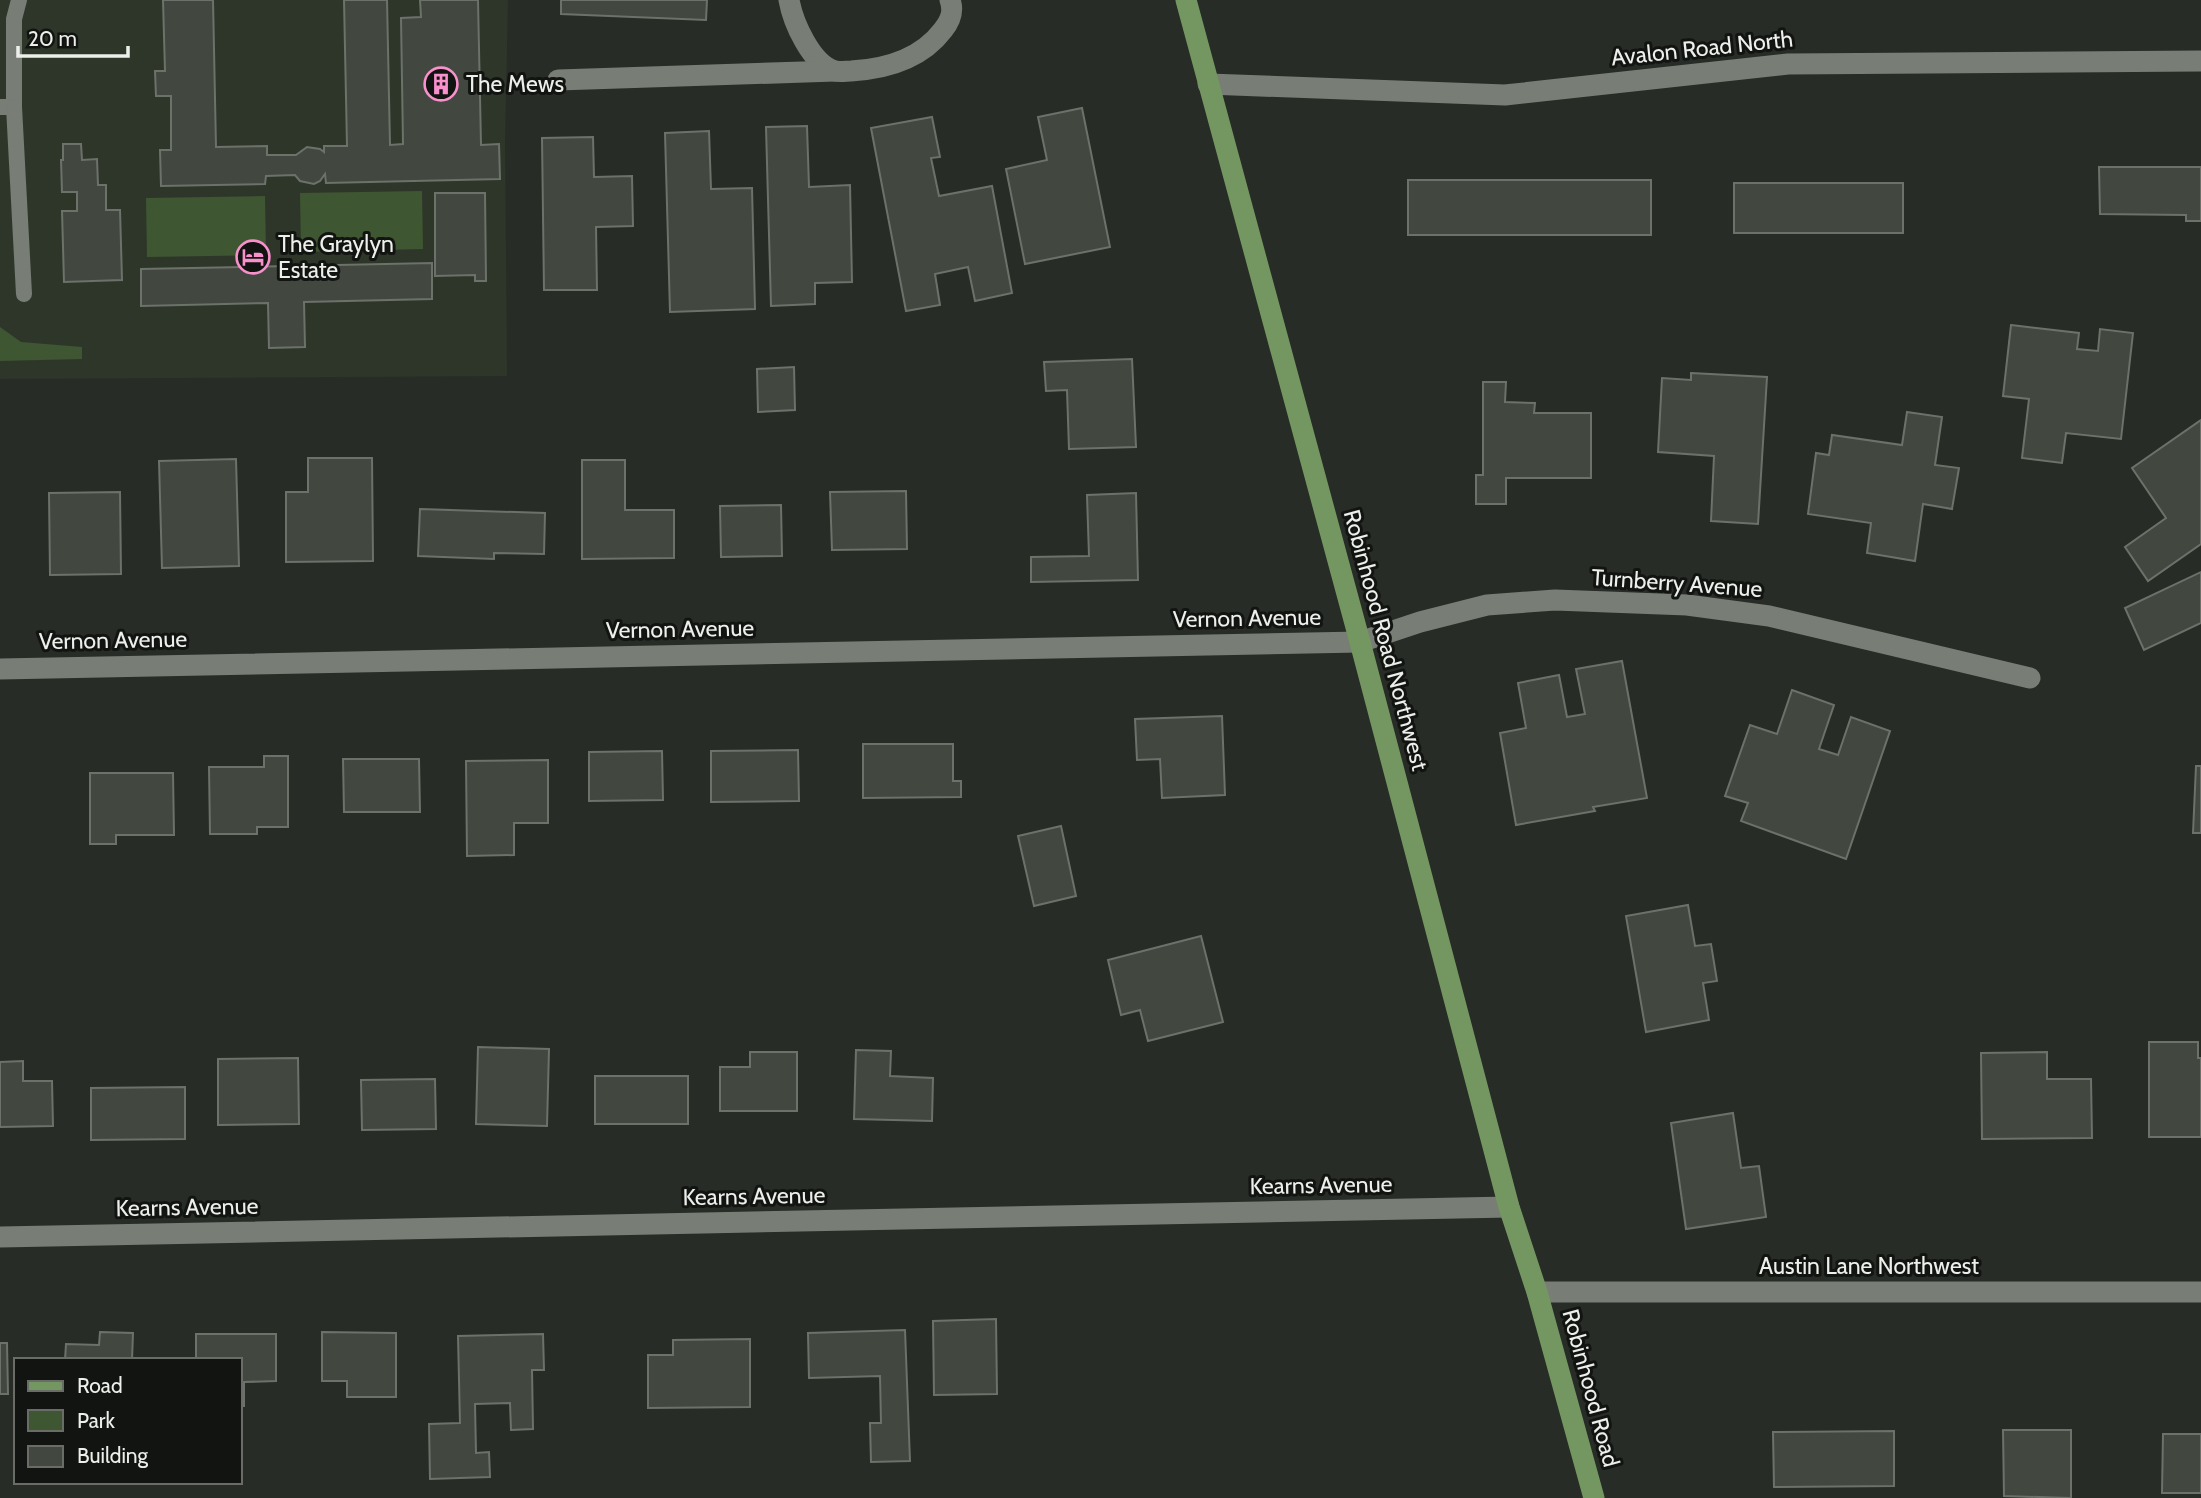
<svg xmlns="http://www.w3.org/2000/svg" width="2201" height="1498" font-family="Cabin,sans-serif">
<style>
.built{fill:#2e362a}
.green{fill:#3f5632}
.building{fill:#424740;stroke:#6c716a;stroke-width:2}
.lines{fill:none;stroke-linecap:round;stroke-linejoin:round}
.lane{stroke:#787d76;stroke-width:16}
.street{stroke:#787d76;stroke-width:21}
.primary{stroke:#749761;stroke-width:21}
.labels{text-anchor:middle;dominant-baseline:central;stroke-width:6;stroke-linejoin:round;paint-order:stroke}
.street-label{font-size:23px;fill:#edefeb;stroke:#121411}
.poi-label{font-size:23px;fill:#edefeb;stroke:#121411;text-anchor:start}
</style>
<rect width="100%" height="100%" fill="#282c26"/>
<polygon class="built" points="0,0 508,0 505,139 507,376 0,379"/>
<g class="green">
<polygon points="422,191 423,249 301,252 300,193"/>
<polygon points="265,196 266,255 147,257 146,198"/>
<polygon points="0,327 21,342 82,347 82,359 0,361"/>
</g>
<g class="building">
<polygon points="163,0 213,0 216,147 267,146 267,155 296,155 307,147 320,149 324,152 324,146 347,146 344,0 387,0 390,145 403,144 401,18 421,17 420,0 478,0 481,145 499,144 500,179 326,183 325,174 320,181 314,184 300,181 295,175 266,176 265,184 161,186 160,150 171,150 171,96 156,96 155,71 165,71"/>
<polygon points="561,0 707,0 706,20 561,14"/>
<polygon points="1082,108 1110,247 1025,264 1006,169 1047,160 1038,117"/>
<polygon points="932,117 940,157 931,158 939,196 992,186 1012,293 975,301 968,267 935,274 940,305 906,311 871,128"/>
<polygon points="807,126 809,187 850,185 852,282 815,283 815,304 771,306 766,127"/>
<polygon points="709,131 711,189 752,188 755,309 670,312 665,133"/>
<polygon points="593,137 594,177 632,176 633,226 596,227 597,290 544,290 542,138"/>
<polygon points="63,144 81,144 82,160 97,159 98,185 106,185 106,210 120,210 122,280 64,282 62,211 77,211 77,192 62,192 61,160 63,160"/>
<polygon points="2099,167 2201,167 2201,221 2186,221 2186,215 2100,214"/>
<rect x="1408" y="180" width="243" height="55"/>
<rect x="1734" y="183" width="169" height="50"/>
<polygon points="435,193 485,193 486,281 475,281 475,275 435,276"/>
<polygon points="432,263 432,299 304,302 305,347 269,348 268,303 141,306 141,269"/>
<polygon points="2011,325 2079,333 2077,349 2098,351 2100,329 2133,333 2121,439 2066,433 2062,463 2022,458 2029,399 2003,396"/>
<polygon points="1132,359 1136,447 1069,449 1067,390 1046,391 1044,362"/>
<polygon points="794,367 795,410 758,412 757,369"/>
<polygon points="1691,373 1767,377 1758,524 1711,521 1714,456 1658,452 1662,378 1691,380"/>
<polygon points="1483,382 1506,382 1505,402 1535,403 1534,413 1591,413 1591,478 1506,478 1506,504 1476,504 1476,475 1483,475"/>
<polygon points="1907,412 1942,417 1935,465 1959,468 1952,509 1923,504 1915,561 1867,553 1871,523 1808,514 1816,453 1829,455 1832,435 1902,445"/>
<polygon points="2201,420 2201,544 2148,581 2125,547 2166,518 2132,468"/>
<polygon points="308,458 372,458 373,561 286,562 286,492 308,492"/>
<polygon points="236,459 239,566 162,568 159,461"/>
<polygon points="582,460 625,460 625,510 674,510 674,558 582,559"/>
<polygon points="906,491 907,549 832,550 830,492"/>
<polygon points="120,492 121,574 50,575 49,493"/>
<polygon points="1136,493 1138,580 1031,582 1031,557 1089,556 1087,495"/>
<polygon points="781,505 782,556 721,557 720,506"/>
<polygon points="420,509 545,513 544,554 494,553 494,559 418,556"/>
<polygon points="2201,572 2201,623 2144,650 2125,608"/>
<polygon points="1622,661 1647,798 1593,807 1595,811 1516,825 1500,733 1526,728 1518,683 1559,675 1567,717 1585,714 1576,669"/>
<polygon points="1792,690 1834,705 1819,749 1838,755 1851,717 1890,731 1846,859 1741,821 1748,803 1725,796 1750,725 1777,734"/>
<polygon points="1222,716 1225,795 1162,798 1160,759 1137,760 1135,719"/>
<polygon points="863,744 953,744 953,781 961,781 961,797 863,798"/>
<polygon points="798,750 799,801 711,802 711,751"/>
<polygon points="662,751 663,800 589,801 589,752"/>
<polygon points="264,756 288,756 288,827 257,827 257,834 210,834 209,767 264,767"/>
<polygon points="343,759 419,759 420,812 344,812"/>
<polygon points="548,760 548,823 514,823 514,855 467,856 466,761"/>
<polygon points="2196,766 2201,766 2201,833 2193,833"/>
<polygon points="90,773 173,773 174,835 116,835 116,844 90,844"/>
<polygon points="1061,826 1076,896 1034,906 1018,836"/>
<polygon points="1688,905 1695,946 1711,944 1717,981 1703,983 1709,1020 1646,1032 1626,916"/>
<polygon points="1201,936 1223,1022 1148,1041 1140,1010 1121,1015 1108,960"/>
<polygon points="2149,1042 2198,1042 2198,1058 2201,1058 2201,1137 2149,1137"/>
<polygon points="478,1047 549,1049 547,1126 476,1124"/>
<polygon points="856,1050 891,1051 890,1076 933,1078 932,1121 854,1119"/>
<polygon points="750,1052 797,1052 797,1111 720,1111 720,1067 750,1067"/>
<polygon points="2047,1052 2047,1079 2091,1079 2092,1138 1982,1139 1981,1053"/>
<polygon points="298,1058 299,1124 218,1125 218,1059"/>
<polygon points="23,1061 23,1081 52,1081 53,1126 0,1127 0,1062"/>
<rect x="595" y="1076" width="93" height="48"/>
<polygon points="435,1079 436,1129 362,1130 361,1080"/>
<polygon points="185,1087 185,1139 91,1140 91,1088"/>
<polygon points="1733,1113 1741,1168 1759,1166 1766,1217 1686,1229 1671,1123"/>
<polygon points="996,1319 997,1394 934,1395 933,1321"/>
<polygon points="905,1330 910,1461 871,1462 870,1423 881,1423 880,1376 809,1378 808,1333"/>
<polygon points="100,1332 133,1333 132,1360 65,1360 66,1344 99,1345"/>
<polygon points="322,1332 396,1333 396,1397 347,1397 347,1381 322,1381"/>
<polygon points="196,1334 276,1334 276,1381 244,1382 244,1406 240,1406 240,1360 196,1360"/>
<polygon points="543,1334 544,1370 532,1370 533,1429 511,1430 510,1403 475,1404 476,1453 489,1452 490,1477 430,1479 429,1424 460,1423 458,1336"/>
<polygon points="750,1339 750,1407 648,1408 648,1355 673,1355 673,1340"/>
<polygon points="0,1343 7,1343 8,1394 0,1394"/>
<polygon points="2003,1430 2071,1430 2071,1498 2004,1496"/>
<polygon points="1894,1431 1894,1486 1774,1487 1773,1432"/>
<polygon points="2163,1434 2201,1434 2201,1493 2162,1493"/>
</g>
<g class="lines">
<g class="lane">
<polyline points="0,107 14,107 14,19 19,0"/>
<polyline points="14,107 24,294"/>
</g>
<g class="street">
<path d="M789,0C793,22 811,64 835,71C839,72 847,71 851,71C887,69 921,59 943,30C951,20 954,11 950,0"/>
<polyline points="558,80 835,71"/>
<polyline points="1208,84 1505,95 1788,64 2201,61"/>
<polyline points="0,669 1360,642 1420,622 1487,605 1555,600 1687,605 1769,616 2030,678"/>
<polyline points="0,1237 1509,1207"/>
<polyline points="1537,1292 2201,1292"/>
</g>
<polyline class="primary" points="1186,0 1360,642 1509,1207 1537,1292 1594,1498"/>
</g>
<defs>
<symbol id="building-ring" viewBox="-11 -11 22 22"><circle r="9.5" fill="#121411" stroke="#f890cc" stroke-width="1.5"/><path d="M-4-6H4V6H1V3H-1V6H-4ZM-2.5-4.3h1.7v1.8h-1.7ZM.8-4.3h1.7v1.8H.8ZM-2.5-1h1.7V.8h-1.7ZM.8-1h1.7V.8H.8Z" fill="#f890cc"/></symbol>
<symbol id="hotel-ring" viewBox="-11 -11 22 22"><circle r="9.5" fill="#121411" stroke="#f890cc" stroke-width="1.5"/><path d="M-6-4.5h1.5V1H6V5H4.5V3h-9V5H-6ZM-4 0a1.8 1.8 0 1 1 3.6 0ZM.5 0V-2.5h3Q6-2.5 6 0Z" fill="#f890cc"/></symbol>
</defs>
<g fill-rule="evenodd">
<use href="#building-ring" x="422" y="65" width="38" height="38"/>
<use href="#hotel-ring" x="234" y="238" width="38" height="38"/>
</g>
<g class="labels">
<g class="street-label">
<text transform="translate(1702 48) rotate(-6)">Avalon Road North</text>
<text transform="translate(1677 583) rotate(4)">Turnberry Avenue</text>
<text transform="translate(1247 618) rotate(-1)">Vernon Avenue</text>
<text transform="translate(680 629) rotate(-1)">Vernon Avenue</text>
<text transform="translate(113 640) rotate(-1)">Vernon Avenue</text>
<text transform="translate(1386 640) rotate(75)">Robinhood Road Northwest</text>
<text transform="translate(1321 1185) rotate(-1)">Kearns Avenue</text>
<text transform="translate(754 1196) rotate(-1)">Kearns Avenue</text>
<text transform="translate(187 1207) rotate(-1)">Kearns Avenue</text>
<text x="1869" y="1266">Austin Lane Northwest</text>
<text transform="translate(1591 1388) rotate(75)">Robinhood Road</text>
</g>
<g class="poi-label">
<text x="466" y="84">The Mews</text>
<text x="278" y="244">The Graylyn<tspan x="278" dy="26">Estate</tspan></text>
</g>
</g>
<rect x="14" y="1358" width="228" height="126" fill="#121411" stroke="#6a6c68" stroke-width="2"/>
<rect x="28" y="1381" width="35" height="10" fill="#749761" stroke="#6a6c68" stroke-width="2"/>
<text x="77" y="1393" font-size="21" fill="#edefeb">Road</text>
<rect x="28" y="1410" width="35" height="21" fill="#3f5632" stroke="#6a6c68" stroke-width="2"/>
<text x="77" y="1428" font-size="21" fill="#edefeb">Park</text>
<rect x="28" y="1446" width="35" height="21" fill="#424740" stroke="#6a6c68" stroke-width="2"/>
<text x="77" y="1463" font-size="21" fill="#edefeb">Building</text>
<path d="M18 46v10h110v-10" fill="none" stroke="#edefeb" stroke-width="3.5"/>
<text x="28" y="46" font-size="21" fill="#edefeb" stroke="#121411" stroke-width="5" paint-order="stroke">20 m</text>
</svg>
